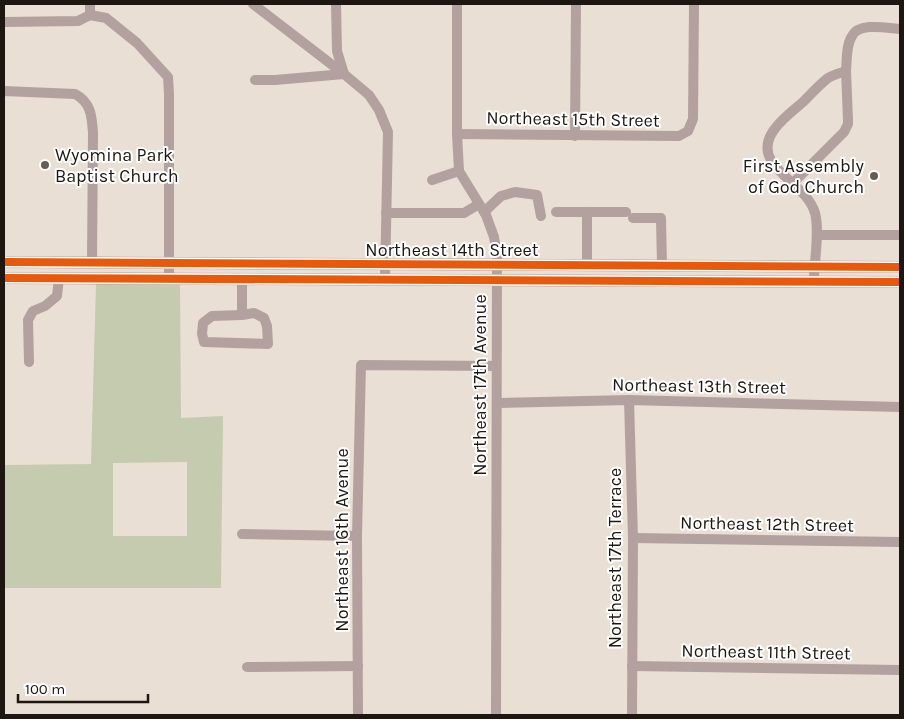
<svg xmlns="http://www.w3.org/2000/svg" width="904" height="719" font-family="Karla,sans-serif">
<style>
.green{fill:#c5cbaf;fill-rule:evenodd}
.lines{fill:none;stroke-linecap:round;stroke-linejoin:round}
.minor{stroke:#b3a1a0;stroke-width:10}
.major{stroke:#b4a09e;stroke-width:12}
.cycleway-casing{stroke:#fff;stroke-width:11}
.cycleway{stroke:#e8590c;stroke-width:8}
.poi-dot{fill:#655d55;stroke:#fff;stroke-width:2}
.labels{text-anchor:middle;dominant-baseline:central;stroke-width:4;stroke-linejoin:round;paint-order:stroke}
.street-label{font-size:18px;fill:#1e1711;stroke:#fff}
.poi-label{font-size:18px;fill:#1e1711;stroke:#fff;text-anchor:start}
</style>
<rect width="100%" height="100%" fill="#eadfd4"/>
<path class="green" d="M96,283L180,284L181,418L223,416L221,588H4V465L91,464ZM187,462V536H113V463Z"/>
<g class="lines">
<g class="minor">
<polyline points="253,4 344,74"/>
<polyline points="336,4 337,51 344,74 369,95 379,110 388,132 385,279"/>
<polyline points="457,4 457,134 459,171 486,215 494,237 497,254 496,715"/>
<polyline points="90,15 90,4"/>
<polyline points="4,22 78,21 90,15 106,18 137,43 168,77 169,94 169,279"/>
<polyline points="255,80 275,80 344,74"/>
<path d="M4,91L75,94C91,102 92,117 93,133L92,263"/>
<polyline points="457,134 679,136 688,131 693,119 694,4"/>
<polyline points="575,136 576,4"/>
<polyline points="432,180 459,171"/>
<polyline points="793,183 844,132 848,124 848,120 846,71"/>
<polyline points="484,212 501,196 515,192 537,195 541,216"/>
<polyline points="556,212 587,212 587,265"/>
<polyline points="587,212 626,212"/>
<polyline points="386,213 464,213 479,204"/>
<polyline points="633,218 661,218 662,266"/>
<polyline points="817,235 900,235"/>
<polyline points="242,279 242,315 254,313 264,318 267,326 268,344 204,342 202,334 203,323 212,316 242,315"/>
<path d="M814,281C814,261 820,231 815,213C808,190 783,180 771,160C757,136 788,115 803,102C811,94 819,85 828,78C833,75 840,73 846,71C847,60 846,45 852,36C859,22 887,28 900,29"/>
<polyline points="29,362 28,320 33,311 45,306 57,296 59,278"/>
<polyline points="629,400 633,538 632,715"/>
<polyline points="497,403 629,400 900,407"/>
<polyline points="242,534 357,536"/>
<polyline points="633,538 900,542"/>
<polyline points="632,666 900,670"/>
<polyline points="247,667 358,666"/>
<polyline points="358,715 357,536 361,365 496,366"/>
</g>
<g class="major">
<polyline points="4,262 900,267"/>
<polyline points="4,278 900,282"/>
</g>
<defs>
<g id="cycleway">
<polyline points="4,262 900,267"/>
<polyline points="4,278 900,282"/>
</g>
</defs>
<use href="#cycleway" class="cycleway-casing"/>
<use href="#cycleway" class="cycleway"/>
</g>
<g class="poi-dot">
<circle cx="45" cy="165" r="5"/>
<circle cx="874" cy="176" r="5"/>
</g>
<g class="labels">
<g class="street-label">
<text transform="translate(573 119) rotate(1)">Northeast 15th Street</text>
<text x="452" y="250">Northeast 14th Street</text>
<text transform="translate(480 385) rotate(-90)">Northeast 17th Avenue</text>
<text transform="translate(699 386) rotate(1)">Northeast 13th Street</text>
<text transform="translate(767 524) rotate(1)">Northeast 12th Street</text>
<text transform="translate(342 540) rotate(-90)">Northeast 16th Avenue</text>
<text transform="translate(615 558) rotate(-90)">Northeast 17th Terrace</text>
<text transform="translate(766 652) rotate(1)">Northeast 11th Street</text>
</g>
<g class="poi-label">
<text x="55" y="155">Wyomina Park<tspan x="55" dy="21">Baptist Church</tspan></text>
<text x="864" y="166" text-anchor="end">First Assembly<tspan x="864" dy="21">of God Church</tspan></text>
</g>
</g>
<rect width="904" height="719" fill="none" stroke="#1e1711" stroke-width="10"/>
<path d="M18 694v8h130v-8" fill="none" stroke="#1e1711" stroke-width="2.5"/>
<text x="25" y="694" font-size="15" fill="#1e1711" stroke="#ffffff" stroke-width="4" paint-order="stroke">100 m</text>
</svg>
